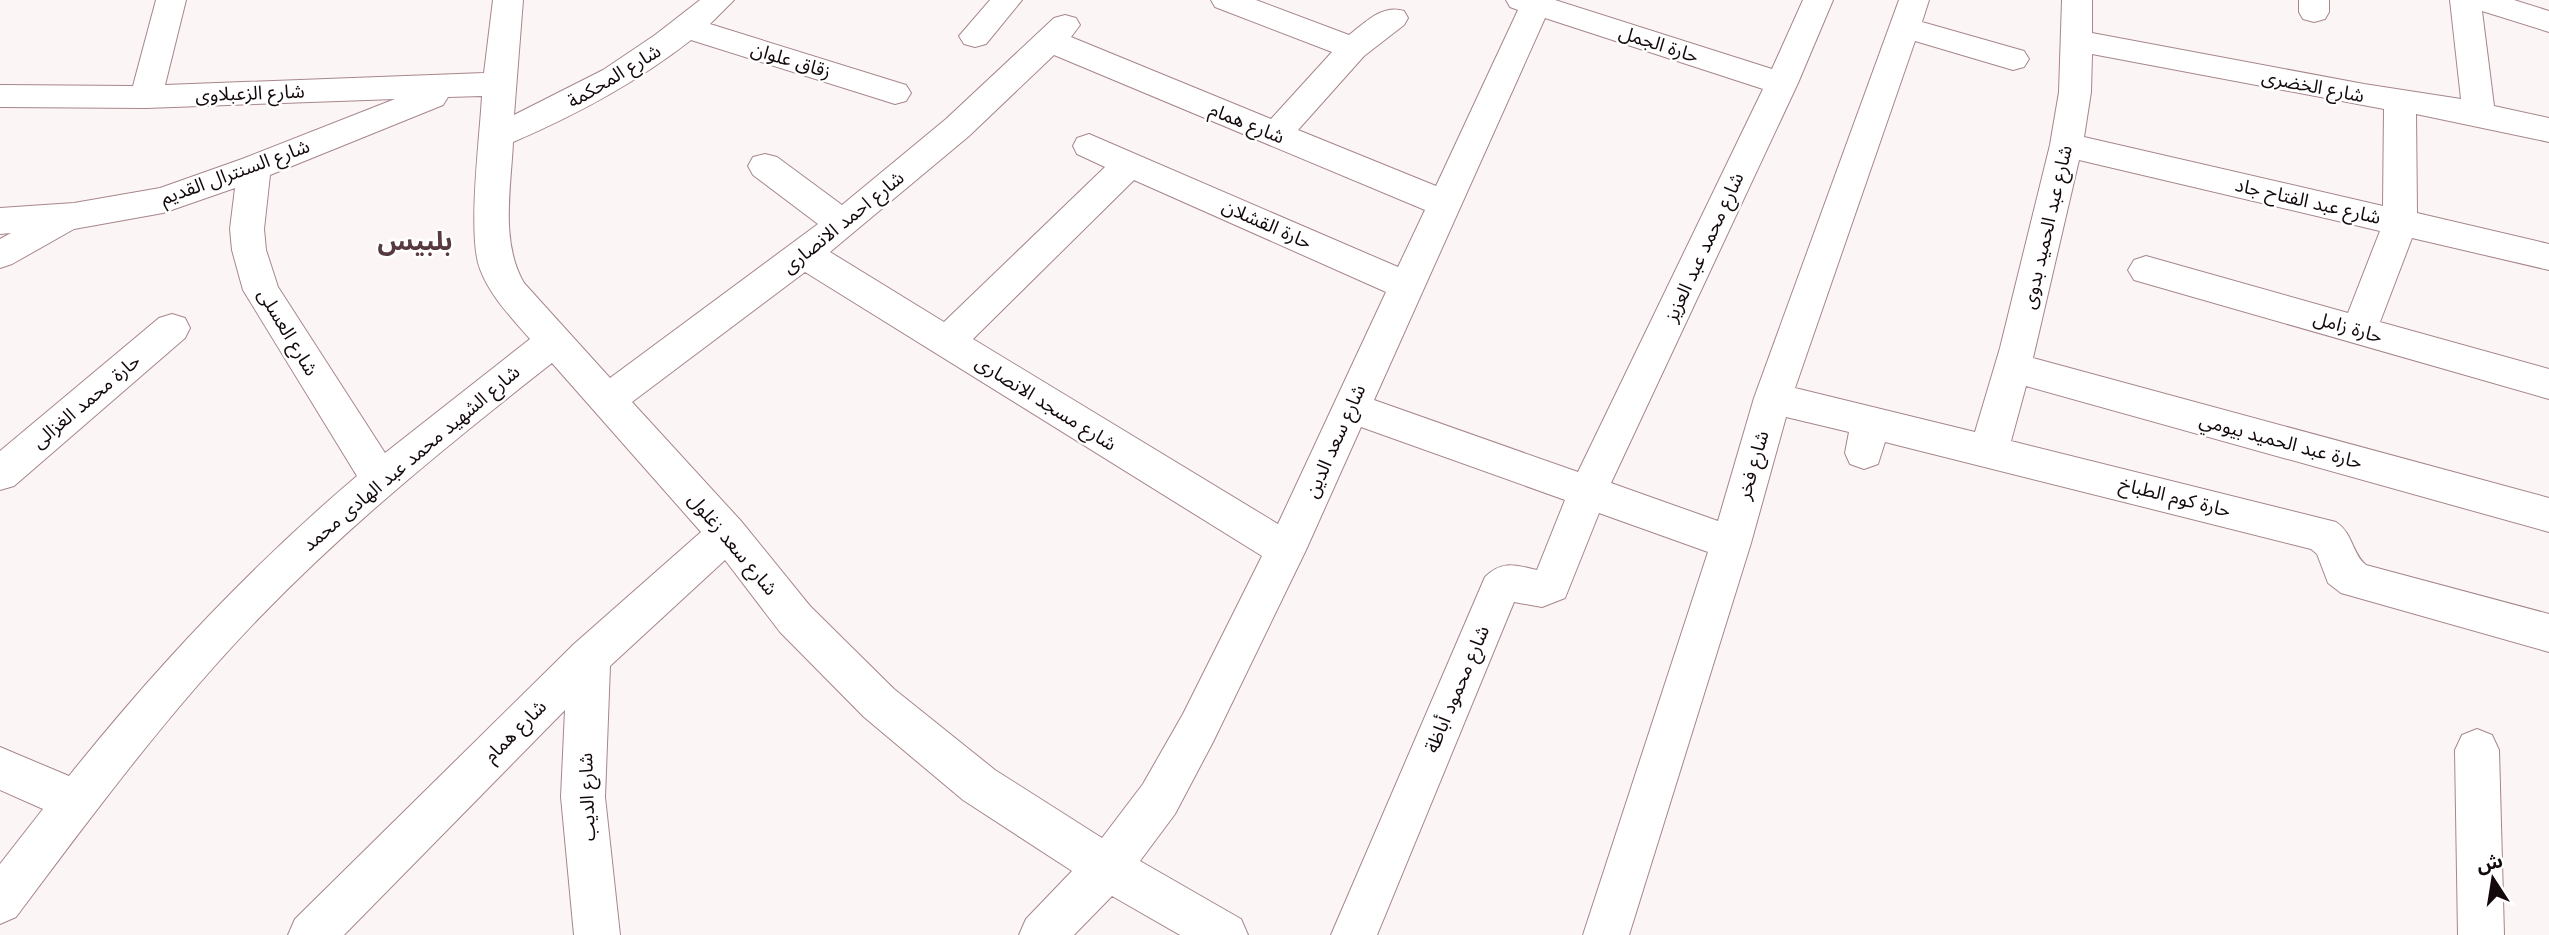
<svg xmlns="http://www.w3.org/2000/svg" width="2549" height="935" font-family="Inter,'Noto Sans Arabic',sans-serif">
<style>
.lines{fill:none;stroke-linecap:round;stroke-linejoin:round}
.minor-casing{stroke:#a6868b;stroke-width:2}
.minor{fill:#fff;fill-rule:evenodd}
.labels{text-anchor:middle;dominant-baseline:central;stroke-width:5;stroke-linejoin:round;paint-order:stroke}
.street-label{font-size:19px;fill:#13080a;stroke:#fff}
.district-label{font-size:26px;font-weight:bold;fill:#563a3f;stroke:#fff}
</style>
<rect width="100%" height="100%" fill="#fcf5f6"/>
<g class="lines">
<defs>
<g id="minor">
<path d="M156,0H186L165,85L484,73L493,0H523L514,115L603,70L655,35L700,0H734L710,24L906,85L911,93L906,101L895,104L691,40C636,83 576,115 513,142C511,188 500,242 524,283L610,378L818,224L753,175L748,166L753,157L765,154L777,157L842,205L946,119L1054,18L1065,15L1076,18L1080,25L1071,37L1271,119L1332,52L1215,7L1211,0H1256L1349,35C1366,22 1382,4 1404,11L1408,18L1404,25L1364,56L1298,130L1436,186L1518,10L1510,7L1506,0H1555L1772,69L1803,0H1833L1798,83L1611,483L1718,521L1754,398L1899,0H1929L1922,22L2024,51L2029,59L2024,67L2013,70L1915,41L1795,388L1975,432L2000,348L2050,145L2059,92L2062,0H2092V33L2364,84L2461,99L2450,0H2514L2549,11V32L2482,11L2494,106L2549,118V142L2416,114L2417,213L2549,244V270L2412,238L2380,322L2549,369V399L2134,280L2128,270L2134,260L2146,256L2348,313L2380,231L2079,160L2033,358L2549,498V532L2026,386L2011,441L2336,522C2353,533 2352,554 2366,565L2549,614V652L2341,593L2328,583L2317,554L2311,549L1885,442L1878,464L1864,469L1850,464L1845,453L1849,432L1786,417L1751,543L1629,935H1583L1708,552L1599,513L1565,598L1542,607L1514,602L1377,935H1331L1485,577C1502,560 1515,565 1537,570L1565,500L1361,427L1306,550L1213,742L1175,814L1140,861L1241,919L1248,935H1180L1112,896L1074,935H1019L1026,919L1072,871L963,800L864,717L780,632L725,560L610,666L605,797L620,935H574L561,797L565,710L344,935H288L295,919L574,644L701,532L552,363C450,443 350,524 260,617C170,710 93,814 16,917L0,924V864L43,809L0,790V747L69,776C156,667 251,566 357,476L243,290L232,250L230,229L235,188L163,213L74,229L12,264L0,268V239L11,233L0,234V208L74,203L160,188L242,159L395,99L146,108L0,107V85L133,86ZM1545,18L1763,89L1578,472L1374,400ZM2092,54L2384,109L2383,206L2084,137L2091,92ZM1054,55L1425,210L1398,267L1089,134L1077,138L1073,146L1077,154L1105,167L944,322L830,252L969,136ZM482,96C480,136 467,235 480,269C490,296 511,317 530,339L385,453L278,287L266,250L264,229L270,175L443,105L448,97ZM1134,180L1386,292L1278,524L973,339ZM805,272L1262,556L1183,714L1143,784L1102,838L995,770L894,689L810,606L741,521L632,402Z"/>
<polygon points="990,0 1022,0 986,44 975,47 964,44 959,36"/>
<polygon points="2299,0 2329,0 2329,12 2325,19 2314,22 2303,19 2299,12"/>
<polygon points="172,314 185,318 190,328 185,338 14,486 0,490 0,451 159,318"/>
<polygon points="2477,729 2492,735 2499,750 2504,935 2458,935 2455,750 2462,735"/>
</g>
</defs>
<use href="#minor" class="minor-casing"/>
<use href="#minor" class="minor"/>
</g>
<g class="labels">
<g class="street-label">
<text transform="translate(1659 44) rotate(18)">حارة الجمل</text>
<text transform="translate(791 60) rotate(17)">زقاق علوان</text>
<text transform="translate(614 76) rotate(-31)">شارع المحكمة</text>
<text transform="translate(2313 86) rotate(11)">شارع الخضرى</text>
<text transform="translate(250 93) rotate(-2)">شارع الزعبلاوى</text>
<text transform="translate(1247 123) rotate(22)">شارع همام</text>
<text transform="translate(235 172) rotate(-20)">شارع السنترال القديم</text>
<text transform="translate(2308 201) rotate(13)">شارع عبد الفتاح جاد</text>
<text transform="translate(843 222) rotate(-39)">شارع احمد الانصارى</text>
<text transform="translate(1267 224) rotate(24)">حارة القشلان</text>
<text transform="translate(2047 227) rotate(-77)">شارع عبد الحميد بدوى</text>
<text transform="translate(1704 247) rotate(-65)">شارع محمد عبد العزيز</text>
<text transform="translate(2348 327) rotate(16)">حارة زامل</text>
<text transform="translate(288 332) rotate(59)">شارع العسلى</text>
<text transform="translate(86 401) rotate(-40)">حارة محمد الغزالى</text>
<text transform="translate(1046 403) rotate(32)">شارع مسجد الانصارى</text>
<text transform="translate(1335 441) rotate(-66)">شارع سعد الدين</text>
<text transform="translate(2281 441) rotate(15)">حارة عبد الحميد بيومي</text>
<text transform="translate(411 458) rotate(-40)">شارع الشهيد محمد عبد الهادى محمد</text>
<text transform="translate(1753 465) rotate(-74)">شارع فخر</text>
<text transform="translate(2175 497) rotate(14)">حارة كوم الطباخ</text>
<text transform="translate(733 544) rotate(50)">شارع سعد زغلول</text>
<text transform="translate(1457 689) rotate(-67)">شارع محمود أباظة</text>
<text transform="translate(515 731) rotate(-45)">شارع همام</text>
<text transform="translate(587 797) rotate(-92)">شارع الديب</text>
</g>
<g class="district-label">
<text x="415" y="240">بلبيس</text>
</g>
</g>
<g transform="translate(2493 879) rotate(348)" stroke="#ffffff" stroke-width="5" paint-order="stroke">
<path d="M0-5L12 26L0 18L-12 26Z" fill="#13080a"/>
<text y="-10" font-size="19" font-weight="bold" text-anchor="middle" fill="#13080a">ش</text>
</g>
</svg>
